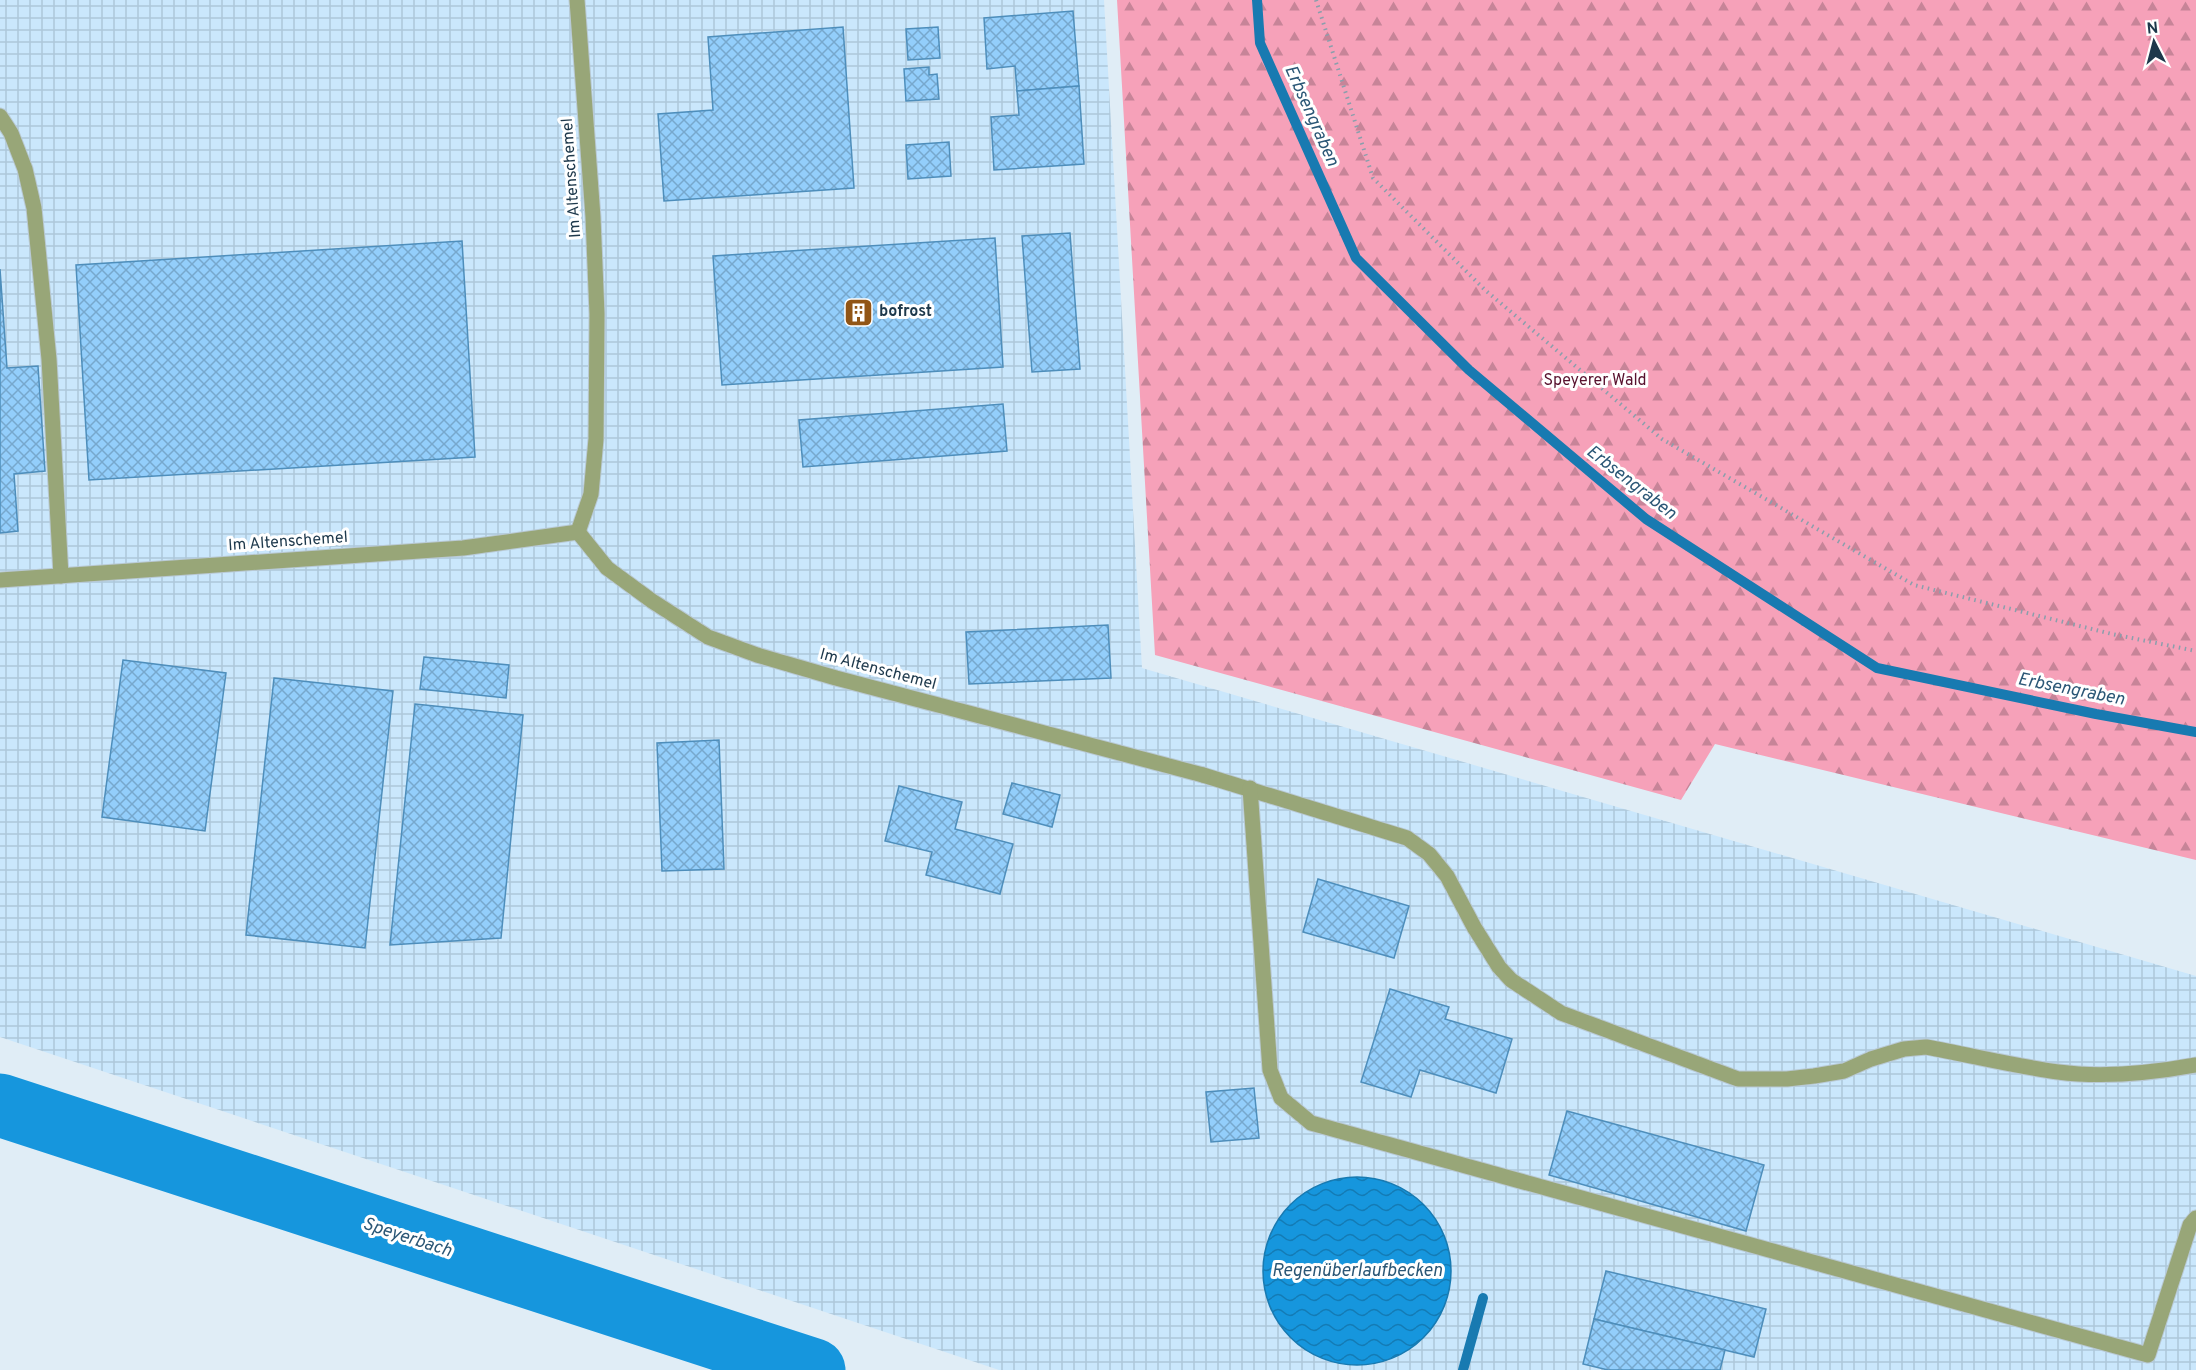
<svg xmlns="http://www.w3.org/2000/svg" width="2196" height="1370" font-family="Overpass,sans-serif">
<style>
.industrial{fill:url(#industrial-grid)}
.forest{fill:url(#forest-firs)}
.water{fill:url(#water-waves);stroke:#187ab1;stroke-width:1.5}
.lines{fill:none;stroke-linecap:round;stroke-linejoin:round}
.stream{stroke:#187ab1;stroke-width:10}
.river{stroke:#1696dd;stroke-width:63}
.building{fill:url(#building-cross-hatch);stroke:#4e8ebb;stroke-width:1.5}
.lane-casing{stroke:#b9c9d4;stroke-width:17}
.street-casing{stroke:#b9c9d4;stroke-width:17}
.path{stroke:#8b9eac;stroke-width:4;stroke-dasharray:1.5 4.5;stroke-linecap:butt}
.lane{stroke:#98a678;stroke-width:15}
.street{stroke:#98a678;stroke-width:15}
.labels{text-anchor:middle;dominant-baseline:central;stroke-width:6;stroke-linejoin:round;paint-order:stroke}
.street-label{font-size:16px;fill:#1d384b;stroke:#fff}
.poi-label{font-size:16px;font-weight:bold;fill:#1d384b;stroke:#fff;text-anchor:start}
.park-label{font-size:16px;fill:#58112e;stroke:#fff}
.water-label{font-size:18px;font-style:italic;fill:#2b5776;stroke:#fff}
</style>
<defs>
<pattern id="industrial-grid" width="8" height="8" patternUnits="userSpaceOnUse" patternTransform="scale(1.5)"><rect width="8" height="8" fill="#cae7fc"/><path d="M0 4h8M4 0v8" fill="none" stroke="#adc7da"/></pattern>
<pattern id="forest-firs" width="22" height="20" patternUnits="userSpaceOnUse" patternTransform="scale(1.5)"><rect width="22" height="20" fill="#f6a1b9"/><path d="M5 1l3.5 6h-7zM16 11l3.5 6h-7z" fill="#c78498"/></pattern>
<pattern id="water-waves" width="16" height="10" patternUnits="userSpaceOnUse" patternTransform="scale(1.5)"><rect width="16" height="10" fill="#1696dd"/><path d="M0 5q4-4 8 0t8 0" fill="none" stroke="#137bb5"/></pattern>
<pattern id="building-cross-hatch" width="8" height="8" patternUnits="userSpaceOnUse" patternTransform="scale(1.5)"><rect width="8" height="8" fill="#93cefb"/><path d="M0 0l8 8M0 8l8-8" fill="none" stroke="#77a8cd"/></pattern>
</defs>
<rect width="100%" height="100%" fill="#e0edf6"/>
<polygon class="industrial" points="0,0 1104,0 1142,668 2196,976 2196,1370 999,1370 0,1037"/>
<polygon class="forest" points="1117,0 2196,0 2196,860 1715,744 1681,800 1155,655"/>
<circle class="water" cx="1357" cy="1271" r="94"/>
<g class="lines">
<g class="stream">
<polyline points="1257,0 1260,43 1356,258 1469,370 1646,519 1877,668 2096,714 2196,732"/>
<polyline points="1463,1370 1483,1298"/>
</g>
<polyline class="river" points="0,1105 814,1370"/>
</g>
<g class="building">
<polygon points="1073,11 1079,86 1017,91 1015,66 987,69 984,18"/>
<polygon points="843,27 854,188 664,201 658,114 713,110 708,37"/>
<polygon points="938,27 940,58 908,60 906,29"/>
<polygon points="929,67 929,75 937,74 939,99 906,101 904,69"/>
<polygon points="1079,86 1084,164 994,170 991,117 1019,115 1017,91"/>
<polygon points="949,142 951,176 908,179 906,145"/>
<polygon points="1070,233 1080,369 1032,372 1022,236"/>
<polygon points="995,238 1003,367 722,385 713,256"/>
<polygon points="462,241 475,457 89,480 76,265"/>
<polygon points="0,269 7,368 38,366 45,471 14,474 18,531 0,533"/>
<polygon points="1003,404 1007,451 803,467 799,420"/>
<polygon points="1108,625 1111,678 969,684 966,632"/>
<polygon points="424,657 509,665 506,698 420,689"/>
<polygon points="123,660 226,673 205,831 102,817"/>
<polygon points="274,678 393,691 365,948 246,935"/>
<polygon points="415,704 523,715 501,938 390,945"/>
<polygon points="719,740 724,869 662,871 657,743"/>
<polygon points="1012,783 1060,795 1052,827 1003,814"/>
<polygon points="899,786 962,802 955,829 1013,844 1000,894 926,875 932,852 885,841"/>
<polygon points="1318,879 1409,906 1394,958 1303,932"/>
<polygon points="1390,989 1449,1007 1445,1019 1512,1039 1496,1093 1420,1070 1411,1097 1361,1082"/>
<polygon points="1254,1088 1259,1138 1211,1142 1206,1092"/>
<polygon points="1567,1111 1764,1165 1746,1231 1549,1175"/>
<polygon points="1606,1271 1766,1309 1754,1357 1594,1319"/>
<polygon points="1594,1319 1725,1350 1720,1370 1608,1370 1583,1364"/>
</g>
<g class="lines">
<defs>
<g id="lane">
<polyline points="0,116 11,133 25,169 34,208 49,359 61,576"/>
<path d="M1203,775L1407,838L1429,854L1447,876L1474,927L1499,967L1511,980L1561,1013L1738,1079H1787L1814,1076L1844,1071L1871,1059L1904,1049L1926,1047C1970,1055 2014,1066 2058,1072C2103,1078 2152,1073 2196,1065"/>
<polyline points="1250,788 1270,1070 1281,1098 1311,1123 2148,1355 2190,1225 2196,1218"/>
</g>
<g id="street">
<polyline points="577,0 593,217 597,314 596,439 591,494 578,532"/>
<polyline points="578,532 607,568 652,601 708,637 757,655 836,678 1203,775"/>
<polyline points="0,580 463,548 578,532"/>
</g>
</defs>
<use href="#lane" class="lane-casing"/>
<use href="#street" class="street-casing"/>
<polyline class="path" points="1316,0 1373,178 1485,290 1662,439 1914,585 2112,634 2196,651"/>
<use href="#lane" class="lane"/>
<use href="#street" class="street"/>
</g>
<defs>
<symbol id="building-square" viewBox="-11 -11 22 22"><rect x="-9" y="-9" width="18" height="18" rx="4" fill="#915516" stroke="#fff"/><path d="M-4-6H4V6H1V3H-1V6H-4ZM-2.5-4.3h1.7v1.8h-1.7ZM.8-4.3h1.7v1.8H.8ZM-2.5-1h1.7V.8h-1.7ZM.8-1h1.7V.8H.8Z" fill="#fff"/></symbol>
</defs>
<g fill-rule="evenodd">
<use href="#building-square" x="842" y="296" width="33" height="33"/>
</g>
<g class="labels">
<g class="street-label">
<text transform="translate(572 178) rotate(-94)">Im Altenschemel</text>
<text transform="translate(288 542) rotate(-4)">Im Altenschemel</text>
<text transform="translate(878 670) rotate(15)">Im Altenschemel</text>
</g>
<g class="poi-label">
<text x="879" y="312">bofrost</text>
</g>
<g class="park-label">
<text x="1595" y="381">Speyerer Wald</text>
</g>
<g class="water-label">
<text transform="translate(1311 116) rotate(66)">Erbsengraben</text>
<text transform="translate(1631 483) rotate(38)">Erbsengraben</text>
<text transform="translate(2071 690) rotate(11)">Erbsengraben</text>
<text transform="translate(407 1238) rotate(18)">Speyerbach</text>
<text x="1357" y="1271">Regenüberlaufbecken</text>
</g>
</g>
<g transform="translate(2154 42) rotate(354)" stroke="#ffffff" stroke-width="4.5" paint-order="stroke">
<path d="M0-4.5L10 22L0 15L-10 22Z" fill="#1d384b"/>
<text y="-9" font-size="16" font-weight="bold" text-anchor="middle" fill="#1d384b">N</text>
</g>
</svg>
